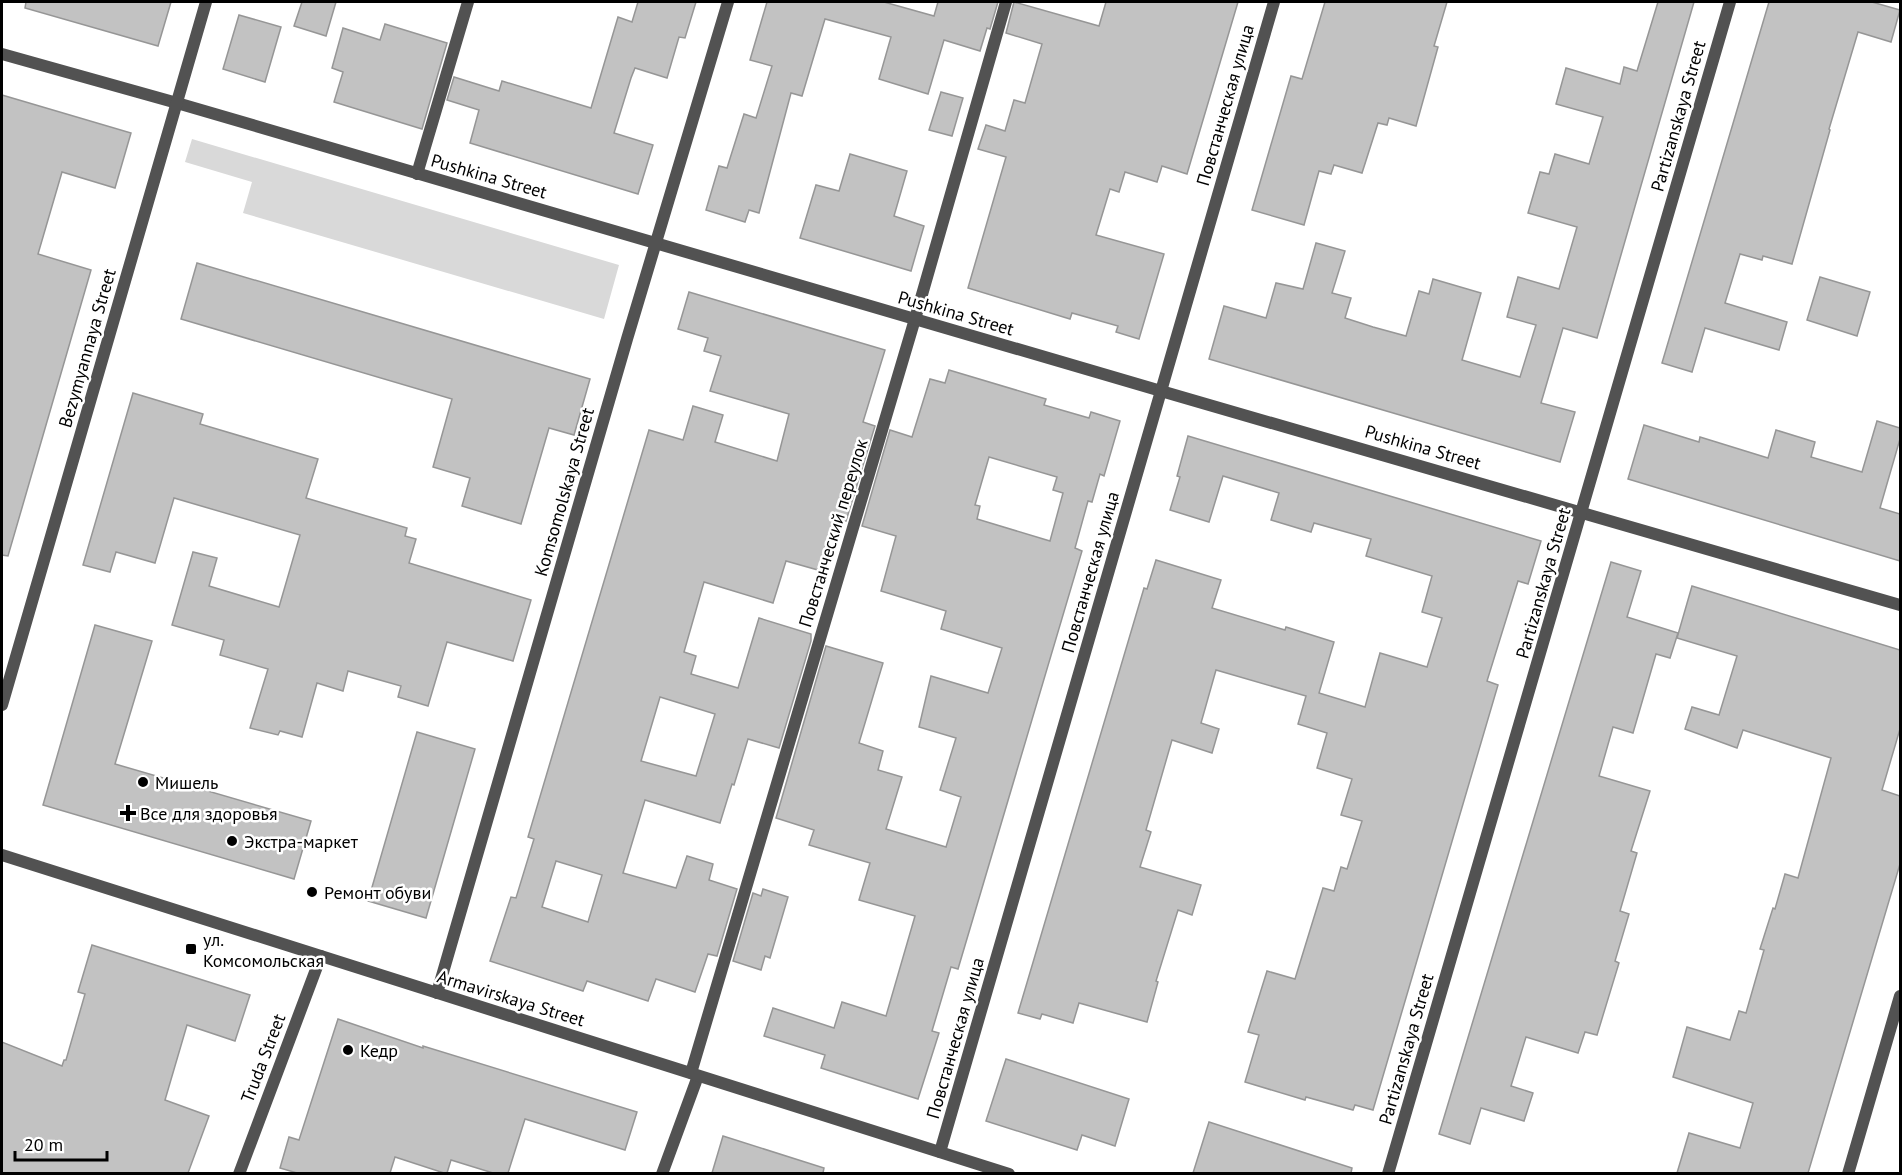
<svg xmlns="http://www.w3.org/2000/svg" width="1902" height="1175" font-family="'PT Sans',sans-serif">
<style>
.green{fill:#d9d9d9}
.building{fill:#c2c2c2;stroke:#969696;stroke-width:1.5;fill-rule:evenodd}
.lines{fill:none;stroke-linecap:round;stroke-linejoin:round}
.service{stroke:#525252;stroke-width:12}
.minor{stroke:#525252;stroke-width:12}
.tertiary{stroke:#525252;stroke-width:12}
.poi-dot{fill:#000;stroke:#fff;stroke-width:2}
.labels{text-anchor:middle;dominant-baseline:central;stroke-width:5;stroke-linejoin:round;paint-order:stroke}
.street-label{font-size:18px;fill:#000;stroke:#fff}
.poi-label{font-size:18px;fill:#000;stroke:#fff;text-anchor:start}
</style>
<rect width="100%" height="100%" fill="#fff"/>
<polygon class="green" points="192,139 619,265 604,319 243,213 252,182 185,162"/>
<g class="building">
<polygon points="26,2 171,2 158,46 25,8"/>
<polygon points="302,2 336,2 326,36 294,26"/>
<polygon points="638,2 696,2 685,38 679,37 667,78 635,68 631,78 614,133 653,145 638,194 470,143 479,110 447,100 454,77 499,91 502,81 591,108 618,17 632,22"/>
<polygon points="767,2 884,2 934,16 938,2 998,2 990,29 987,28 980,51 944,40 928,94 879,79 891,37 825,19 802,96 791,93 759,213 749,210 745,222 706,210 719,166 727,168 744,114 756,118 772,66 750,60"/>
<polygon points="1014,2 1099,26 1106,2 1238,2 1187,174 1162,166 1157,182 1125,172 1119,192 1110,189 1096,235 1164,254 1139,339 1116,332 1118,326 1072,313 1070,319 968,288 1006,157 978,149 986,125 1005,131 1014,100 1025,103 1042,44 1006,33"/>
<polygon points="1325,2 1447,2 1434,46 1438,47 1416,126 1389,118 1387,125 1378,123 1362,173 1334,165 1331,174 1319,171 1304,225 1252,210 1291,76 1302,79"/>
<polygon points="1658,2 1694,2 1597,338 1563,328 1541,403 1575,412 1560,462 1209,359 1224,306 1266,318 1276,283 1303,289 1316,243 1345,251 1332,293 1351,298 1345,318 1373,327 1406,336 1419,291 1429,294 1433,279 1481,293 1462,360 1520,377 1536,325 1507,317 1518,277 1559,289 1577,227 1528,213 1540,172 1549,174 1555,154 1589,164 1603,117 1556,104 1566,68 1620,84 1624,67 1637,71"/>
<polygon points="1769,2 1872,2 1900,10 1891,42 1858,32 1829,129 1830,130 1792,264 1763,256 1762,260 1740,254 1725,303 1787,322 1779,350 1705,328 1692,372 1662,363"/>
<polygon points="239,15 281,27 265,82 223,69"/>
<polygon points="385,24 447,43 422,129 334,102 343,72 332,68 343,28 380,40"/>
<polygon points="941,92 963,98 952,136 929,130"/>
<polygon points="2,95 131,133 115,188 62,172 38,254 91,270 8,556 2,555"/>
<polygon points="850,154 907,171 894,216 924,226 911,271 800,238 816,185 839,191"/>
<polygon points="197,263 590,379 574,435 549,428 521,524 462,506 470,478 433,467 452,399 181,319"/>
<polygon points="1820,277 1870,292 1857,336 1807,320"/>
<path d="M689,292L885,350L863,422L875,426L846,521L838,519L836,526L832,525L818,570L786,561L773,603L704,582L684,652L696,656L691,674L738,688L759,618L811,634V641L779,748L748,739L734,785L732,784L720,823L645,800L623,873L676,888L687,856L713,864L709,880L737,889L717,956L708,954L695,992L656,979L648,1001L587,981L583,991L490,961L511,897L516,898L534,839L528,837L649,430L683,440L693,406L723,415L715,442L777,461L789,414L710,391L721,356L704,351L708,338L678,329ZM660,697L715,714L696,776L641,761ZM556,861L602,875L588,922L542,907Z"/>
<path d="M949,370L1046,399L1044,405L1089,418L1091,412L1120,421L1104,476L1100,474L1092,502L1088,501L1075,548L1082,551L958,969L951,967L932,1031L939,1033L918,1099L821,1068L825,1055L764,1036L773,1008L834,1028L842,1002L886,1016L915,916L859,900L870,863L809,845L814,830L776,818L826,646L883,663L859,743L883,751L878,770L902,777L886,829L946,847L961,797L940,790L956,738L919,727L931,676L988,693L1002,648L941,629L946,611L881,591L896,536L862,526L890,430L912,437L930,379L945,383ZM989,457L1057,477L1053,490L1063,493L1050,541L977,519L980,506L975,505Z"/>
<polygon points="133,393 203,414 200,424 318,459 306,498 407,528 405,536 416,539 409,563 531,600 513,661 447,642 428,706 398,697 401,686 348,671 343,691 317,683 302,737 280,731 278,735 250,728 268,669 220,655 224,640 172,625 193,552 217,558 209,586 279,607 300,535 174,498 155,563 116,552 110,572 83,565"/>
<polygon points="1877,421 1900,428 1900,439 1880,508 1900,514 1900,561 1628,479 1644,425 1699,442 1700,437 1768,458 1776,430 1815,442 1811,457 1862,472"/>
<polygon points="1188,436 1541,541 1528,584 1518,581 1487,681 1498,685 1373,1110 1355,1105 1353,1110 1306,1097 1305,1100 1245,1082 1259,1035 1248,1032 1267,971 1295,979 1323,888 1334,891 1341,867 1347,869 1362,821 1341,815 1352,779 1317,768 1327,733 1298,724 1306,696 1216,670 1201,723 1219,729 1212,753 1172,740 1146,830 1151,832 1140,867 1201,885 1192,915 1178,910 1156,981 1158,982 1147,1022 1079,1003 1073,1023 1042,1014 1040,1019 1018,1013 1144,588 1147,589 1156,560 1221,580 1212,608 1285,630 1286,627 1334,642 1319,693 1365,707 1380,653 1427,667 1442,618 1422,612 1432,576 1366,556 1371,539 1314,523 1311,532 1271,520 1279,493 1223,476 1209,522 1170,510 1180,477 1177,476"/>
<polygon points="1611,562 1641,571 1627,617 1678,633 1670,658 1656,654 1633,733 1613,727 1599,776 1650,791 1631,851 1637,853 1620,911 1629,914 1615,961 1619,963 1597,1035 1585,1032 1578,1053 1526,1037 1511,1086 1533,1093 1524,1121 1481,1108 1470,1144 1439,1134"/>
<polygon points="1692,586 1900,650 1900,729 1882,790 1900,796 1900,864 1808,1173 1677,1173 1689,1133 1740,1148 1753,1103 1673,1077 1687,1027 1730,1040 1739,1011 1746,1013 1764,950 1760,949 1773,908 1775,909 1785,874 1798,878 1831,758 1743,730 1737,748 1685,729 1692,707 1719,715 1737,656 1677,638"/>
<polygon points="95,625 152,641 115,764 311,821 294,879 43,805"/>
<polygon points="417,732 475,749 426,918 368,901"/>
<polygon points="763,889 788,897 770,958 765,956 761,970 733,961 753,893 761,896"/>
<polygon points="92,945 250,995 235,1041 187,1025 165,1100 209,1116 188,1173 2,1173 2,1042 62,1066 64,1060 66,1060 85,994 78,992"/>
<polygon points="338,1019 423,1048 423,1046 637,1112 625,1150 525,1119 508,1173 493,1173 451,1160 447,1173 444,1173 395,1157 390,1173 297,1173 280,1168 289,1137 299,1140"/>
<polygon points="1006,1059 1129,1099 1115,1146 1082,1135 1077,1150 986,1121"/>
<polygon points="1209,1122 1352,1168 1351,1173 1193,1173"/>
<polygon points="723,1136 824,1168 823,1173 712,1173"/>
</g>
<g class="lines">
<g class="service">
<polyline points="417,174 468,2"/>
<polyline points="691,1073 915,319 1006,2"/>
</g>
<g class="minor">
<polyline points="2,54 177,103 1161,391 1900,605"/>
<polyline points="2,705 206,2"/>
<polyline points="437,993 627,339 728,2"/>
<polyline points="940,1152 1274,2"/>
<polyline points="239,1174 321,956"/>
<polyline points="662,1174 698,1076"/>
<polyline points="1388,1174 1730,2"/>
<polyline points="1848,1174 1900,996"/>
</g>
<polyline class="tertiary" points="2,855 1009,1174"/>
</g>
<g class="poi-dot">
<circle cx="143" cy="782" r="6"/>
<path d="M125 804h6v6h6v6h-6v6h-6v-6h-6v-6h6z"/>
<circle cx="232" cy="841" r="6"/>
<circle cx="312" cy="892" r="6"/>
<rect x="185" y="943" width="12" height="12" rx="3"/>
<circle cx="348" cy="1050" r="6"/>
</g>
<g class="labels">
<g class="street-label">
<text transform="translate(1225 105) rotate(-74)">Повстанческая улица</text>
<text transform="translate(1678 116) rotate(-74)">Partizanskaya Street</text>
<text transform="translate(489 176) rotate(16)">Pushkina Street</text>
<text transform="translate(956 313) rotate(16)">Pushkina Street</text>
<text transform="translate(87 348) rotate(-74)">Bezymyannaya Street</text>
<text transform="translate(1423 447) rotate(16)">Pushkina Street</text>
<text transform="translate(564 492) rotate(-74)">Komsomolskaya Street</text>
<text transform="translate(833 533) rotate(-73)">Повстанческий переулок</text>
<text transform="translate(1090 572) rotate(-74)">Повстанческая улица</text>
<text transform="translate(1543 583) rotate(-74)">Partizanskaya Street</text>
<text transform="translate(511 998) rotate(17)">Armavirskaya Street</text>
<text transform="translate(955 1038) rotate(-74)">Повстанческая улица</text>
<text transform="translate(1406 1049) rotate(-74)">Partizanskaya Street</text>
<text transform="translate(263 1058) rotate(-69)">Truda Street</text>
</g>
<g class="poi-label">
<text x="155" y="782">Мишель</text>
<text x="140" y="813">Все для здоровья</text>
<text x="244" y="841">Экстра-маркет</text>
<text x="324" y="892">Ремонт обуви</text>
<text x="203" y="939">ул.<tspan x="203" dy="21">Комсомольская</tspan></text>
<text x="360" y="1050">Кедр</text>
</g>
</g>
<rect width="1902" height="1175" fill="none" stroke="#000000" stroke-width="6"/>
<path d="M15 1151v9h92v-9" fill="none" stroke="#000000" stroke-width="3"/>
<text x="24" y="1151" font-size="18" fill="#000000" stroke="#ffffff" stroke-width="4.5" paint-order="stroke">20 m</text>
</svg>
